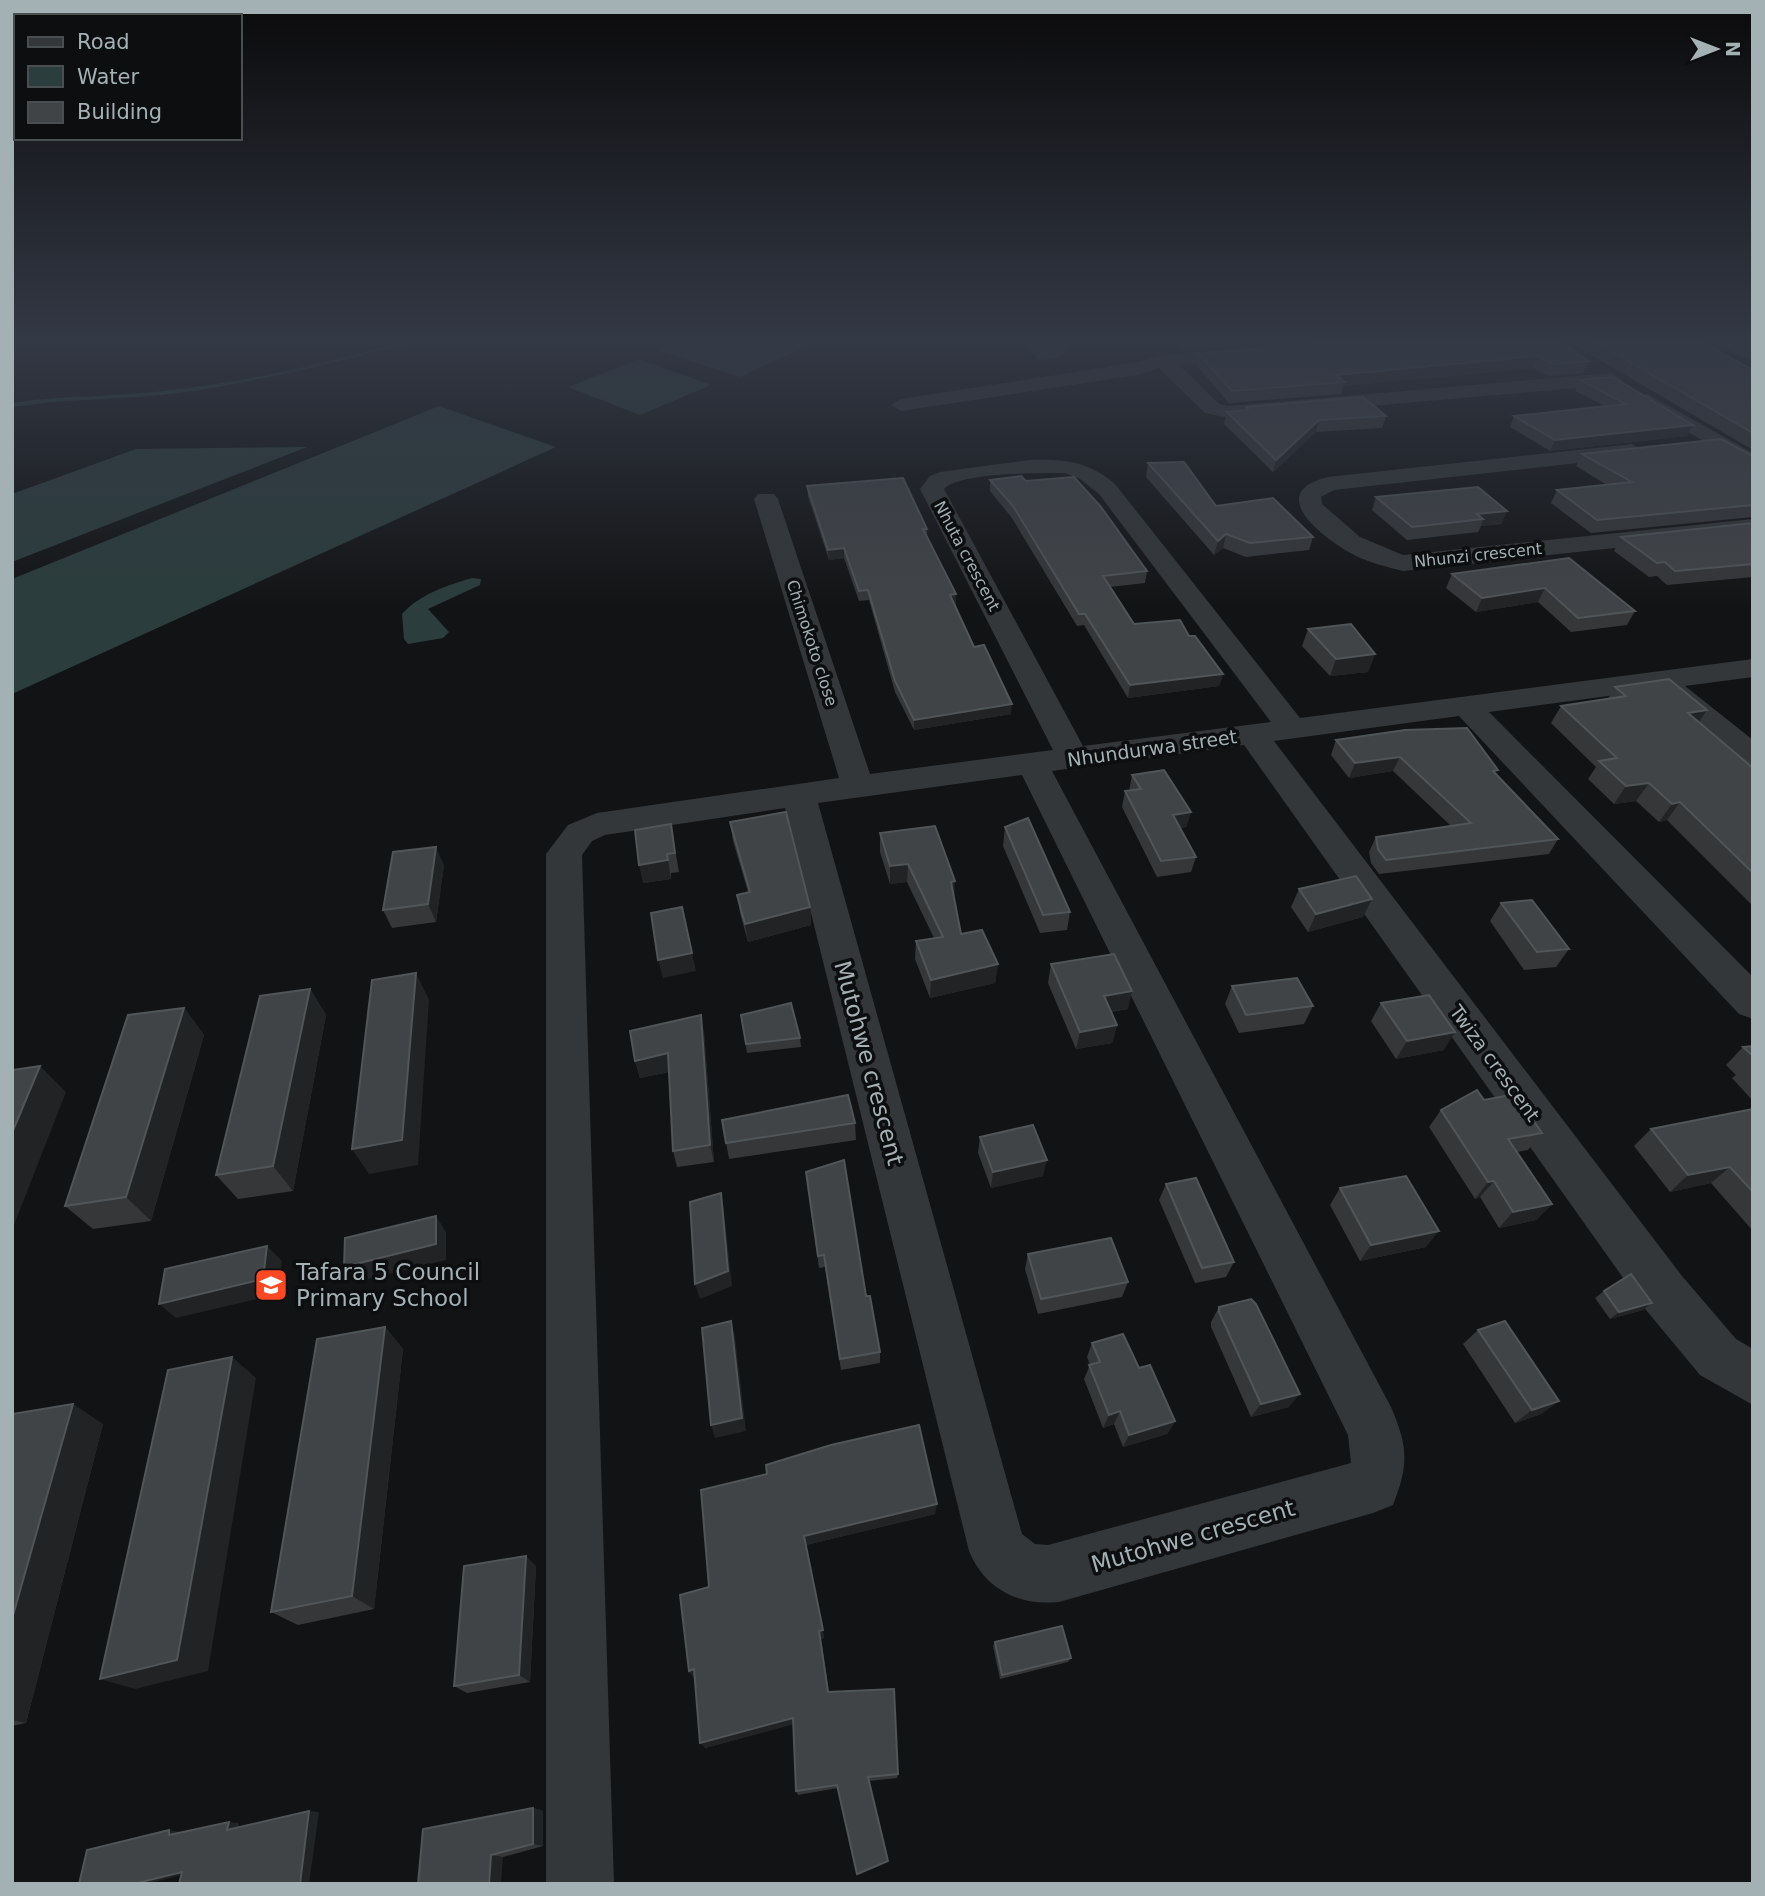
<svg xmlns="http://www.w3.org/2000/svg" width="1765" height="1896" font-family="'DejaVu Sans',sans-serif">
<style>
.water{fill:#2b3d3c}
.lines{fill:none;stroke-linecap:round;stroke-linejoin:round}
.stream{fill:#2b3d3c;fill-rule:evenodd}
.minor{fill:#333739;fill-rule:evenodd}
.wall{fill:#353739}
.shaded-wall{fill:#222325}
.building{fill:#414447;stroke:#505558;stroke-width:2}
.labels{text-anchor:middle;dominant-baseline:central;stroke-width:7;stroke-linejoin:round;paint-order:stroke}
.far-street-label{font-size:16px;fill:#a3b1b5;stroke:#0d0e0f}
.street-label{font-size:19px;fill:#a3b1b5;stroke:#0d0e0f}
.near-street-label{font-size:23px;fill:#a3b1b5;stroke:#0d0e0f}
.near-poi-label{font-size:23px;fill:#a3b1b5;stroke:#0d0e0f;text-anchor:start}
</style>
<rect width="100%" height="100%" fill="#121314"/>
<g class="water">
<polygon points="673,343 813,343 740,377 656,350"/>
<polygon points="1035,343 1067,343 1068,348 1059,358 1039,360 1027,349 1027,346"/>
<polygon points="639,359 711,385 640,415 568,387"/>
<polygon points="439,406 556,447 12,694 12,579"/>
<polygon points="307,447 12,562 12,494 136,449"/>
<path d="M472,578L481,579L480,585L428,609L449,632L443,638L408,644L404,639L402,614C420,594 448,585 472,578Z"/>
</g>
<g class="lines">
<path class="stream" d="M402,343H411L291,373L202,390L152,396L52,402L12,407V403L32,400C78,396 125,396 171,390C249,382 326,362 402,343Z"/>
<g class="minor">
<polygon points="1288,343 1358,343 1349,349 1179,365 1219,404 1229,406 1612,373 1622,379 1612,385 1229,418 1205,413 1159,368 1137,375 901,411 891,405 901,399 1134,363 1163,355"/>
<polygon points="1718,343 1742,343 1753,348 1753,362"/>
<polygon points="1647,394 1753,453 1753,470 1640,404 1637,400 1640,396"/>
<path d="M1632,444L1643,451L1640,456L1334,490L1321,497L1322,504L1360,537L1403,555L1753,519V533L1403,571C1387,567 1371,563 1356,556C1325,540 1262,493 1328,477Z"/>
<path d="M1029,460C1064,459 1088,461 1115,484L1300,718L1753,659V677L1685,686L1753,740V767L1742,764L1653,690L1489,712L1753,977V1019L1739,1014L1459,716L1274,741L1682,1276L1736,1339L1753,1349V1405L1700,1375L1646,1310L1244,745L1052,771L1391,1407C1408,1447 1409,1464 1393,1505L1373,1513L1059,1602C1018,1606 985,1589 969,1551L785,808L605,835L592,841L582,855L614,1884H546V854L568,825L597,813L839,778L754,499L758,494H774L778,499L870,774L1053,750L920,489L930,476L940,472ZM1065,473L1080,479L1099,494L1271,722L1083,746L944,489C958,472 1042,473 1065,473ZM1022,775L1348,1435L1351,1463L1048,1545L1035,1544L1022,1534L818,803Z"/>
</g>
</g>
<g class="wall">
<polygon points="1175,343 1259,343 1184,350"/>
<polygon points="1562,343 1589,361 1583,373 1549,376 1533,368 1343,386 1341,394 1229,403 1197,366 1199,354"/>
<polygon points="1571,343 1703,343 1753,370 1753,450"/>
<polygon points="1580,380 1687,436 1550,451 1510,427 1514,416 1605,406 1575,391"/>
<polygon points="1246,407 1386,416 1382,428 1316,432 1273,472 1224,424 1227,412 1245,410"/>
<polygon points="1582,454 1753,456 1753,517 1591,533 1551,503 1557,490 1607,485 1576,466"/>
<polygon points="1148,463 1216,506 1313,537 1309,550 1246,557 1223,548 1214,555 1146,477"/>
<polygon points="990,480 1026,481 1147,571 1145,583 1110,587 1134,624 1189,636 1223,674 1219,686 1128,698 1084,625 1077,626 1012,518 990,491"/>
<polygon points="807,486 927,529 927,537 956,605 954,605 974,647 1011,714 914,730 895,692 869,600 859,601 844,558 829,560 808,496"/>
<polygon points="1376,497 1507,511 1501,524 1481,526 1478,532 1407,540 1372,510"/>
<polygon points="1753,523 1753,577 1667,585 1657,576 1649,577 1614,551 1621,537"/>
<polygon points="1569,558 1635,611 1627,625 1571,632 1538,602 1476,612 1446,588 1452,574"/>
<polygon points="1308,629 1375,654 1368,672 1330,676 1302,646"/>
<polygon points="1615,687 1707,710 1699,723 1753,768 1753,906 1667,820 1659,822 1636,801 1614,804 1588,779 1596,767 1551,723 1561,706 1608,699"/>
<polygon points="1336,740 1496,774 1558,839 1549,854 1379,874 1371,863 1369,852 1376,837 1451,826 1393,771 1349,778 1331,755"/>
<polygon points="1132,775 1191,812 1186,827 1180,828 1196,857 1191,872 1157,877 1122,807 1125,791 1129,791"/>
<polygon points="730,822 810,907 811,925 748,942 740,913 737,895 748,892 733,841"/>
<polygon points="1005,827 1070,912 1067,930 1040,933 1003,846"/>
<polygon points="880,833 954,896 961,934 998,964 995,983 930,998 915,959 916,941 934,938 907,882 890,884 880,852"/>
<polygon points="674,843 679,872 671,873 671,879 643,883"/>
<polygon points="444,865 436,922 392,928 383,910"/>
<polygon points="1299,889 1372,899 1363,917 1308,932 1291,907"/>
<polygon points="1501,903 1569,949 1556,967 1524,970 1490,921"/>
<polygon points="1051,964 1128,1009 1111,1012 1117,1025 1112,1043 1076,1049 1048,983"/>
<polygon points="1232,986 1313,1006 1304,1024 1239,1033 1225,1004"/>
<polygon points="310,989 326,1015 293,1191 238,1199 216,1175"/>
<polygon points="1381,1003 1444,1050 1396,1059 1371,1021"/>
<polygon points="184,1008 204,1035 151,1221 93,1229 65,1206"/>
<polygon points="741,1015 800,1038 801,1047 747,1053"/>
<polygon points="704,1032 714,1162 677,1167 673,1151 669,1072 640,1078 635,1061"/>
<polygon points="1753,1046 1753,1101 1732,1078 1736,1075 1726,1065 1743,1047"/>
<polygon points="1484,1100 1542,1133 1528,1150 1517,1152 1552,1204 1536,1220 1499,1228 1480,1197 1475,1199 1429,1127 1441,1110"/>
<polygon points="1753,1109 1753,1231 1711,1183 1670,1192 1634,1146 1651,1129"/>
<polygon points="855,1123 856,1140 729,1159 726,1143"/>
<polygon points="980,1137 1043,1176 991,1188 978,1153"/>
<polygon points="806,1172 866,1296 880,1352 880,1363 841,1370 825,1267 819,1268"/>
<polygon points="1166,1184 1234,1262 1226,1277 1195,1283 1159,1200"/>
<polygon points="1340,1188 1426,1247 1360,1261 1330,1205"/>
<polygon points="1028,1254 1128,1282 1122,1297 1038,1314 1025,1269"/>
<polygon points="1604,1291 1652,1303 1643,1310 1610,1319 1595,1298"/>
<polygon points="1219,1307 1289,1407 1251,1417 1211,1327 1211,1322"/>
<polygon points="385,1327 403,1349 374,1609 298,1625 271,1612"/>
<polygon points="1478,1330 1559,1401 1541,1414 1515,1423 1463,1344"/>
<polygon points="1092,1343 1139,1368 1175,1421 1167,1434 1123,1447 1114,1424 1103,1428 1084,1379 1090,1365 1087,1357"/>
<polygon points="12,1414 103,1424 26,1723 12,1726"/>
<polygon points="701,1490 935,1514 806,1545 824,1638 821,1639 829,1692 898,1774 897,1778 869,1781 888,1862 858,1875 838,1788 798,1795 796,1791 793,1724 705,1748 694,1678 689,1671 709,1587"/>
<polygon points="536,1566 530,1682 467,1693 454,1686"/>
<polygon points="995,1642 1071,1658 1068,1662 1000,1679 993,1646"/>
<polygon points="533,1808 543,1811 543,1846 503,1857 418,1884"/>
</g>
<g class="shaded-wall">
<polygon points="1185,343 1259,343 1184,350"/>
<polygon points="1538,356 1533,368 1343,386 1345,382 1336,375"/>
<polygon points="1319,420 1316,432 1273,472 1276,460"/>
<polygon points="1693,425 1687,436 1550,451 1555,440"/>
<polygon points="1507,511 1501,524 1481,526 1483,519 1477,514"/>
<polygon points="1226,534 1223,548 1214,555 1218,541"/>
<polygon points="844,548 844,558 829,560 828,550"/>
<polygon points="1545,588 1538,602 1476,612 1482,598"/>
<polygon points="956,594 956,605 949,605 950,595"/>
<polygon points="1375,654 1368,672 1330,676 1336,659"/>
<polygon points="1223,674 1219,686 1128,698 1130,685"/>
<polygon points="1012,704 1011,714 914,730 914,720"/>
<polygon points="1707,710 1695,728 1688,713"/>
<polygon points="1400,757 1393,771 1349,778 1355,763"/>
<polygon points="1649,783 1636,801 1614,804 1626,786"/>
<polygon points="1680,802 1667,820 1659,822 1672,804"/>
<polygon points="1191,812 1186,827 1169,830 1173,815"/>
<polygon points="436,847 444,865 436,922 428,904"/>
<polygon points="667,854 671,879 643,883 639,865"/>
<polygon points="908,864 907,882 890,884 890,866"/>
<polygon points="955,881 954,899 951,882"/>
<polygon points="1372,899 1363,917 1308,932 1316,914"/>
<polygon points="810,907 811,925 748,942 745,924"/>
<polygon points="692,953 696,971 663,978 658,960"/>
<polygon points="998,964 995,983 930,998 931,980"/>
<polygon points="416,973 429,1000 418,1165 369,1174 352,1149"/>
<polygon points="310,989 326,1015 293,1191 273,1166"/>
<polygon points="1132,991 1128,1009 1099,1013 1104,996"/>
<polygon points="184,1008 204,1035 151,1221 126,1197"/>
<polygon points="701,1015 704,1032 714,1162 710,1145"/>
<polygon points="1117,1025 1112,1043 1076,1049 1080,1032"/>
<polygon points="1455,1032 1444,1050 1396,1059 1407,1041"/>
<polygon points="668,1053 673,1071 640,1078 635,1061"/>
<polygon points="40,1066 66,1092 12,1230 12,1133"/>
<polygon points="1047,1160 1043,1176 991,1188 993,1172"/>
<polygon points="1730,1167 1711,1183 1670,1192 1688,1175"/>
<polygon points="1494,1181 1480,1197 1475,1199 1488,1182"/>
<polygon points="721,1193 724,1210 732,1286 700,1299 695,1284"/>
<polygon points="1552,1204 1536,1220 1499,1228 1513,1212"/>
<polygon points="436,1216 446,1232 446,1260 356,1282 344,1267"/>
<polygon points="1439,1231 1426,1247 1360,1261 1371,1245"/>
<polygon points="267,1246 282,1261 278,1294 176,1318 159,1304"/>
<polygon points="1652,1303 1643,1310 1610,1319 1619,1312"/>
<polygon points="731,1321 735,1336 746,1431 715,1438 711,1425"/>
<polygon points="385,1327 403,1349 374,1609 352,1596"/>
<polygon points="232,1357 256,1378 208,1671 135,1689 100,1679"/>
<polygon points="1300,1394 1289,1407 1251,1417 1261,1404"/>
<polygon points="1559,1401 1541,1414 1515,1423 1532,1410"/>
<polygon points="73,1404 103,1424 26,1723 12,1720 12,1619"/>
<polygon points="1120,1411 1114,1424 1103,1428 1109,1415"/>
<polygon points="1175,1421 1167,1434 1123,1447 1129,1435"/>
<polygon points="937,1504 935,1514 806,1545 824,1638 821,1639 804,1536"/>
<polygon points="526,1556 536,1566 530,1682 519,1675"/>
<polygon points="694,1669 694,1678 689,1671"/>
<polygon points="793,1718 795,1724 705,1748 700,1743"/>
<polygon points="533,1808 543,1811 543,1846 533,1844"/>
<polygon points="309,1811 319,1812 309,1884 300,1884"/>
<polygon points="229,1822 239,1823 238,1831 227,1830"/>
<polygon points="169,1830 181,1832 169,1835"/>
<polygon points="491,1855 503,1857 501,1884 489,1884"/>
<polygon points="888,1861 888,1862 858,1875 857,1874"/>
<polygon points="182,1872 193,1872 147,1884 133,1884"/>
</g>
<g class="building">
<polygon points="1318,343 1562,343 1589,361 1554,364 1538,356 1336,375 1345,382 1232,391 1199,354"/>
<polygon points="1597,343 1703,343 1753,370 1753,433"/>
<polygon points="1613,377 1693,425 1555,440 1514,416 1626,404 1580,380"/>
<polygon points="1363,397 1386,416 1319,420 1276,460 1227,412 1248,410 1246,407"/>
<polygon points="1721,439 1753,456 1753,505 1597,520 1557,490 1632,482 1582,454"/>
<polygon points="1184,462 1216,506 1273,498 1313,537 1250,543 1226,534 1218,541 1148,463"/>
<polygon points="1021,476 1026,481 1074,477 1101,507 1147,571 1103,576 1134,624 1180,620 1189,636 1195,636 1223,674 1130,685 1085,614 1079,614 1013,506 990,480"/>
<polygon points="903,478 927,529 923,529 956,594 950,595 974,647 984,645 1012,704 914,720 895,681 868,590 859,591 844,548 828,550 807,486"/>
<polygon points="1478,487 1507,511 1477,514 1483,519 1412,527 1376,497"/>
<polygon points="1753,523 1753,564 1675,571 1665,562 1657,563 1621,537"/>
<polygon points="1569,558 1635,611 1578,618 1545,588 1482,598 1452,574"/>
<polygon points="1351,624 1375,654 1336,659 1308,629"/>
<polygon points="1669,679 1707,710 1688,713 1753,768 1753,873 1680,802 1672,804 1649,783 1626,786 1599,761 1617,758 1561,706 1626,696 1615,687"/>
<polygon points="1467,728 1498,770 1493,771 1558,839 1386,860 1378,849 1376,837 1471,823 1400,757 1355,763 1336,740 1405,730"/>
<polygon points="1164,770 1191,812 1173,815 1196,857 1161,861 1125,791 1141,789 1132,775"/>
<polygon points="786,812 810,907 745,924 737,895 750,892 730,822"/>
<polygon points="1028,818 1070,912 1043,915 1005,827"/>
<polygon points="671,824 675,853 667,854 668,860 639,865 635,830"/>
<polygon points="935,826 955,881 951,882 961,934 982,930 998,964 931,980 916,941 943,937 908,864 890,866 880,833"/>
<polygon points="436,847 428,904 383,910 393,852"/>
<polygon points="1356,876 1372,899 1316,914 1299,889"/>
<polygon points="1532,900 1569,949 1537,952 1501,903"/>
<polygon points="682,907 692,953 658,960 651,913"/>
<polygon points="1114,954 1132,991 1104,996 1117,1025 1080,1032 1051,964"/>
<polygon points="416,973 402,1140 352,1149 372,980"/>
<polygon points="1297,978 1313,1006 1246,1015 1232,986"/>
<polygon points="310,989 273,1166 216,1175 260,996"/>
<polygon points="1429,995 1455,1032 1407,1041 1381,1003"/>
<polygon points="791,1003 800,1038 746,1044 741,1015"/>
<polygon points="184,1008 126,1197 65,1206 128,1015"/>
<polygon points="701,1015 710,1145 673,1151 668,1053 635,1061 630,1031"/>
<polygon points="1753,1046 1753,1056 1743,1047"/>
<polygon points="40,1066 12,1133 12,1070"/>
<polygon points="1477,1090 1484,1100 1515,1094 1542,1133 1508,1139 1552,1204 1513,1212 1494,1181 1488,1182 1441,1110"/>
<polygon points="848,1095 855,1123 726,1143 722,1120"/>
<polygon points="1753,1109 1753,1192 1730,1167 1688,1175 1651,1129"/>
<polygon points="1033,1125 1047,1160 993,1172 980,1137"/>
<polygon points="844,1160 866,1296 870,1296 880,1352 840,1359 824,1255 818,1256 806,1172"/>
<polygon points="1406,1176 1439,1231 1371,1245 1340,1188"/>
<polygon points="1196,1178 1234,1262 1202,1268 1166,1184"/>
<polygon points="721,1193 728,1271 695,1284 690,1202"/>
<polygon points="436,1216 436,1244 344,1267 345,1238"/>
<polygon points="1111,1238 1128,1282 1041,1299 1028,1254"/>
<polygon points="267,1246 263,1279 159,1304 165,1269"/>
<polygon points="1631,1274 1652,1303 1619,1312 1604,1291"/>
<polygon points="1251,1299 1256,1304 1300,1394 1261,1404 1219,1312 1219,1307"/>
<polygon points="731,1321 742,1418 711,1425 702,1328"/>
<polygon points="1505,1321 1559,1401 1532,1410 1478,1330"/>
<polygon points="385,1327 352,1596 271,1612 317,1339"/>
<polygon points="1123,1334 1139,1368 1150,1365 1175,1421 1129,1435 1120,1411 1109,1415 1089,1365 1100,1362 1092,1343"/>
<polygon points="232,1357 177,1660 100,1679 168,1370"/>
<polygon points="73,1404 12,1619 12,1414"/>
<polygon points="919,1425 937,1504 804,1536 823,1630 819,1631 828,1692 894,1689 898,1774 868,1777 888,1861 857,1874 837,1785 796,1791 793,1718 700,1743 694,1669 689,1671 680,1595 709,1587 701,1490 767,1474 766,1465 831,1445"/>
<polygon points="526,1556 519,1675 454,1686 464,1566"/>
<polygon points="1062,1626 1071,1658 1002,1675 995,1642"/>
<polygon points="533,1808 533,1844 491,1855 489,1884 418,1884 423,1829"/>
<polygon points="309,1811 300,1884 179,1884 182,1872 133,1884 79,1884 87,1850 169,1830 169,1835 229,1822 227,1830"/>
</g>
<linearGradient id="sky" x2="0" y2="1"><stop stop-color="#0a0a0b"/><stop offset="0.56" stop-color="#333945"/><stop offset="1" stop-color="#333945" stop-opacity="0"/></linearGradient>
<rect width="1765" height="609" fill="url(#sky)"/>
<defs>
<symbol id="school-square" viewBox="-11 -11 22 22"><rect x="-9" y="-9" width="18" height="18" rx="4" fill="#fa4923" stroke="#0d0e0f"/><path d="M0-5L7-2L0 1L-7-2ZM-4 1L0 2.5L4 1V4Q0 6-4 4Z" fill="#fff"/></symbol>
</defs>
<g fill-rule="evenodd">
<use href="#school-square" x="252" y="1266" width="38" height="38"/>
</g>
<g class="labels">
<g class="far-street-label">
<text transform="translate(1478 555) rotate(-6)">Nhunzi crescent</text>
<text transform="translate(967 556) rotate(62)">Nhuta crescent</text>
<text transform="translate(812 643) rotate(72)">Chimokoto close</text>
</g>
<g class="street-label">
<text transform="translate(1152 748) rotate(-8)">Nhundurwa street</text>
<text transform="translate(1495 1063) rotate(54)">Twiza crescent</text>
</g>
<g class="near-street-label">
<text transform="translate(869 1063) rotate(75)">Mutohwe crescent</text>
<text transform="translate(1193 1536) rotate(-16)">Mutohwe crescent</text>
</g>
<g class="near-poi-label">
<text x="296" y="1272">Tafara 5 Council<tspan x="296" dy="26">Primary School</tspan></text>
</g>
</g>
<rect width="1765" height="1896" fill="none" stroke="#a3b1b5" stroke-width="28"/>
<rect x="14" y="14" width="228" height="126" fill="#0d0e0f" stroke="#494f51" stroke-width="2"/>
<rect x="28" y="37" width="35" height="10" fill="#333739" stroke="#494f51" stroke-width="2"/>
<text x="77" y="49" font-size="21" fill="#a3b1b5">Road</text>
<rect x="28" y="66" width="35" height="21" fill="#2b3d3c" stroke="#494f51" stroke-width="2"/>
<text x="77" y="84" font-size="21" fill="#a3b1b5">Water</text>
<rect x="28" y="102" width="35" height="21" fill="#414447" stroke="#494f51" stroke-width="2"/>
<text x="77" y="119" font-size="21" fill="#a3b1b5">Building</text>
<g transform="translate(1716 49) rotate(90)" stroke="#0d0e0f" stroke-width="5" paint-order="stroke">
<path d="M0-5L12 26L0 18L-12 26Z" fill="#a3b1b5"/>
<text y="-10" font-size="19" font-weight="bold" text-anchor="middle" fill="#a3b1b5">N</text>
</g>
</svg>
